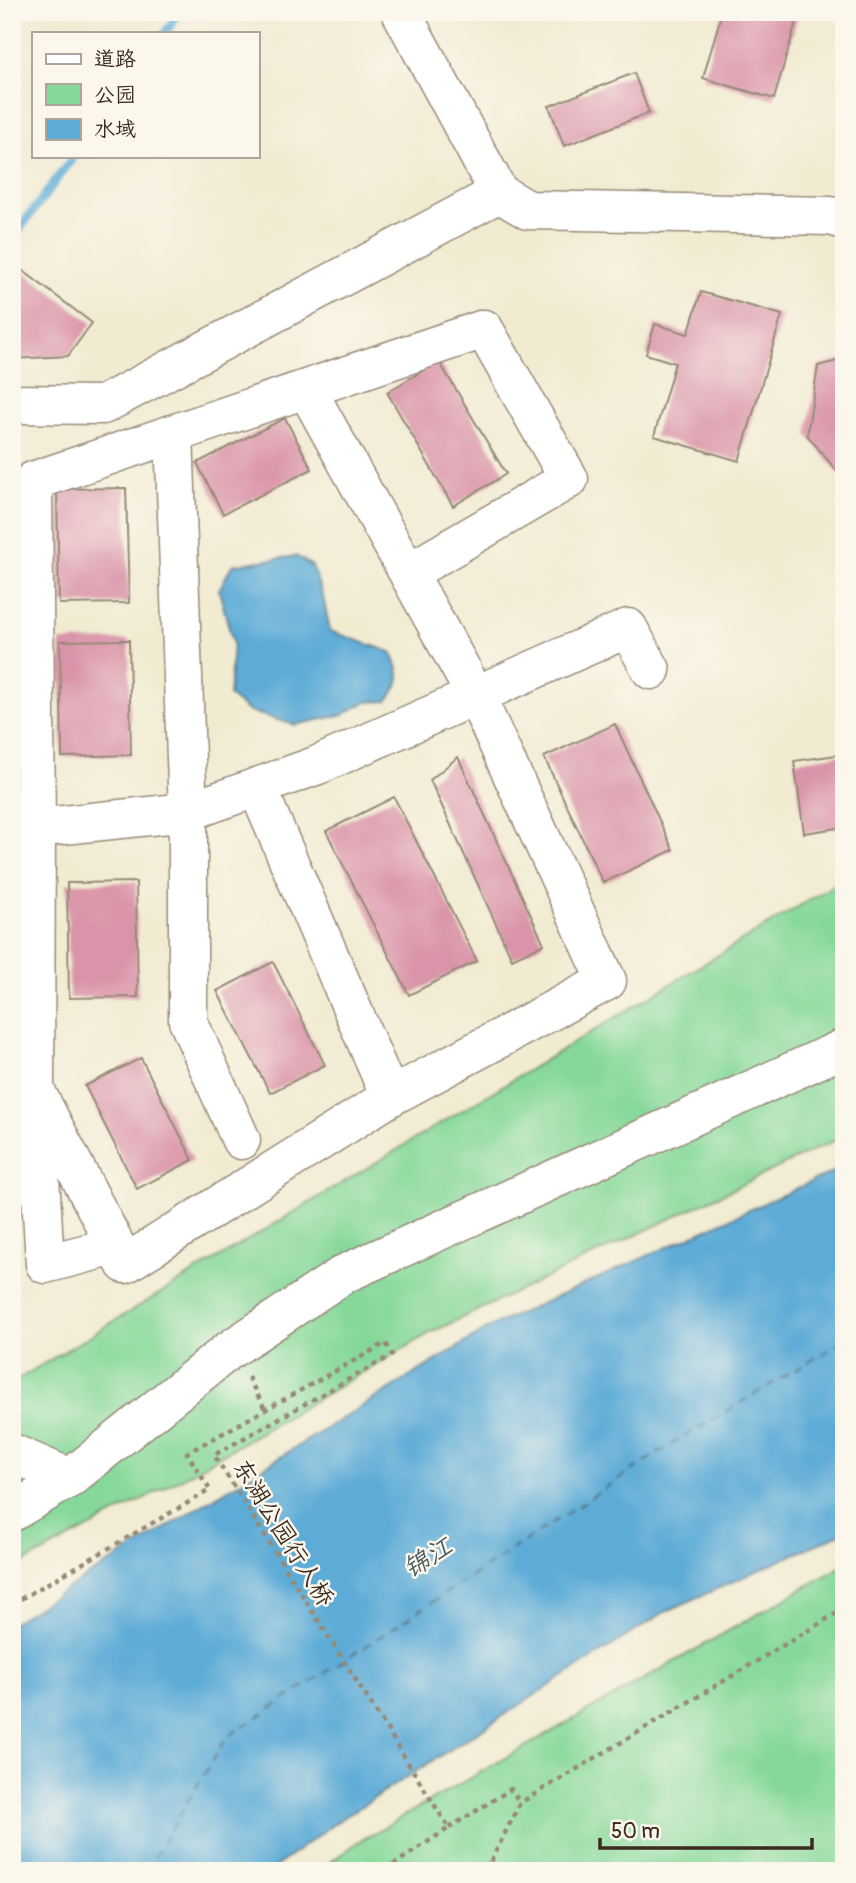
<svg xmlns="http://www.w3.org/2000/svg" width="856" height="1883" font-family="Pangolin,'LXGW WenKai TC',sans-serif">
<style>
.green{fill:#85d89a;stroke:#60815c;stroke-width:2}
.water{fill:#5dacd7;stroke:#4c6b7a;stroke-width:2}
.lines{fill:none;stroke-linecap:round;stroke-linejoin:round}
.stream{stroke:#5dacd7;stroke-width:9}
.ferry{stroke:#47585f;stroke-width:2;stroke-dasharray:9 7;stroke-linecap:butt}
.building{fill:#da94a9}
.minor-casing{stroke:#968a78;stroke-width:41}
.path{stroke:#968a78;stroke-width:4.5;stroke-dasharray:5 5;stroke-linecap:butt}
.minor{stroke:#fff;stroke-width:38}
.labels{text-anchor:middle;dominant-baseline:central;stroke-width:5;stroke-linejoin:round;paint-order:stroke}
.street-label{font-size:24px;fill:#3b2a1e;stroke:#fbf7ec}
.water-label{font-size:26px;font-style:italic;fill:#47585f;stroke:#fbf7ec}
</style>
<rect width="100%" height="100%" fill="#fbf7ec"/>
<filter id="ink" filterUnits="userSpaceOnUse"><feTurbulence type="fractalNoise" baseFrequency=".0143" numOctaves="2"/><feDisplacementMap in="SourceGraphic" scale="14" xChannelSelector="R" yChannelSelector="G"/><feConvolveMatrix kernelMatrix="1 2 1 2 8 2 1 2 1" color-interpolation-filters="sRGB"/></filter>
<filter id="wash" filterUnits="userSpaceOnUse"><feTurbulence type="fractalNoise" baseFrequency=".00686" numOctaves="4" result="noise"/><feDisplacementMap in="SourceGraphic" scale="28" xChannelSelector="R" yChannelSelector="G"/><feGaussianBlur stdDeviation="1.57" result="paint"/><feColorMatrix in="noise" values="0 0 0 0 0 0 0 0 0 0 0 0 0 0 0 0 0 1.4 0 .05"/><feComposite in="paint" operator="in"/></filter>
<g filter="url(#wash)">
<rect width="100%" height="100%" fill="#f1ebd2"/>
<g class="green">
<polygon points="844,879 844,1136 432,1332 177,1481 12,1569 12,1383"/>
<polygon points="844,1565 844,1871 318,1871 358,1842"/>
</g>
<g class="water">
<path d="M296,556L312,566L323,597L330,631L391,652C402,674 403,682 387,701L366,702L342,715L295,725L248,711L229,696L233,643L219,590L232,565Z"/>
<polygon points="844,1167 844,1532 665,1612 332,1825 270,1871 12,1871 12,1623 492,1326"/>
</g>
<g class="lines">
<g class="stream">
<polyline points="165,33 180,12"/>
<polyline points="12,239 74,156"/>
</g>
<polyline class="ferry" points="146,1871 226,1738 672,1444 835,1346 844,1344"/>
</g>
<g id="blocks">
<g class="building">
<polygon points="722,12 799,12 774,99 703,78"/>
<polygon points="634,73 649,113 564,146 549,106"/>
<polygon points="22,270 92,323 68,356 12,359 12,284"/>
<polygon points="701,292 782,315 739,461 654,436 675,363 646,354 655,324 688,334"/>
<polygon points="844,359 844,480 807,435 818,366"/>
<polygon points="439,361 506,474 453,506 387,392"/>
<polygon points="285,418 312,469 223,514 197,463"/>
<polygon points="126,488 129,603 59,604 57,489"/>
<polygon points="129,640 131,755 62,757 60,641"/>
<polygon points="615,724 673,850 603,883 544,757"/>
<polygon points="844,754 844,827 804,833 794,761"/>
<polygon points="458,757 544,944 512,959 430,780"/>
<polygon points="394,797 477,961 409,995 326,831"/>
<polygon points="136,882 138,997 69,998 67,883"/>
<polygon points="273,962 325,1065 270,1093 217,991"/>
<polygon points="141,1058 193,1160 137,1189 85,1086"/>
</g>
</g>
</g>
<g filter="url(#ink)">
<use href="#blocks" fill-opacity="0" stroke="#968a78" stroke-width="2"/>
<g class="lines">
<defs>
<g id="minor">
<polyline points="401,12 499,193 528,210 830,216 844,220"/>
<polyline points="307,390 476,696 607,981 390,1097 125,1264 35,1090 36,827 33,481 484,329 569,479 408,573"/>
<polyline points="12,404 103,405 499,193"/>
<polyline points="174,434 188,812 188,1021 241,1140"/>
<polyline points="257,787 390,1097"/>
<polyline points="12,827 44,827 188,812 318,765 628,628 651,670"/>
<polyline points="36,1105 45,1264 115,1246"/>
<polyline points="12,1453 70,1478"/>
<polyline points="12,1512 70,1478 228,1351 344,1274 844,1048"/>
</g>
</defs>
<use href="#minor" class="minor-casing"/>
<g class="path">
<polyline points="248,1377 266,1411"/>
<polyline points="12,1604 210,1490 187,1453 386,1343 392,1355 214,1455 449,1828 384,1871"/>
<polyline points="449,1828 511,1789 520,1803"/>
<polyline points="476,1871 490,1863"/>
<polyline points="492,1871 490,1863 520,1803 844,1609"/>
</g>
<use href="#minor" class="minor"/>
</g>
</g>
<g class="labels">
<g class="street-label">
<text transform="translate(283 1533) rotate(58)">东湖公园行人桥</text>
</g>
<g class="water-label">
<text transform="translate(428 1558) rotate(-32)">锦江</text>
</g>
</g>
<rect width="856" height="1883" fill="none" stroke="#fbf7ec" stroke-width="42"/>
<rect x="32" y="32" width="228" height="126" fill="#fbf7ec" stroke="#aea59a" stroke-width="2"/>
<rect x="46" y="54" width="35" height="10" fill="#ffffff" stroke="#aea59a" stroke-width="2"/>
<text x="94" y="66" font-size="21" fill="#3b2a1e">道路</text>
<rect x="46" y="84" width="35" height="21" fill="#85d89a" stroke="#aea59a" stroke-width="2"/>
<text x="94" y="102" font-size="21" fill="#3b2a1e">公园</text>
<rect x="46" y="119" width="35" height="21" fill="#5dacd7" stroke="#aea59a" stroke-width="2"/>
<text x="94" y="136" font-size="21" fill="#3b2a1e">水域</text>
<path d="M600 1838v10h212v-10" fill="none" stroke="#3b2a1e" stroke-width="3.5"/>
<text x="611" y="1838" font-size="21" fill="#3b2a1e" stroke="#fbf7ec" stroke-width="5" paint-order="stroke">50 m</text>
</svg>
